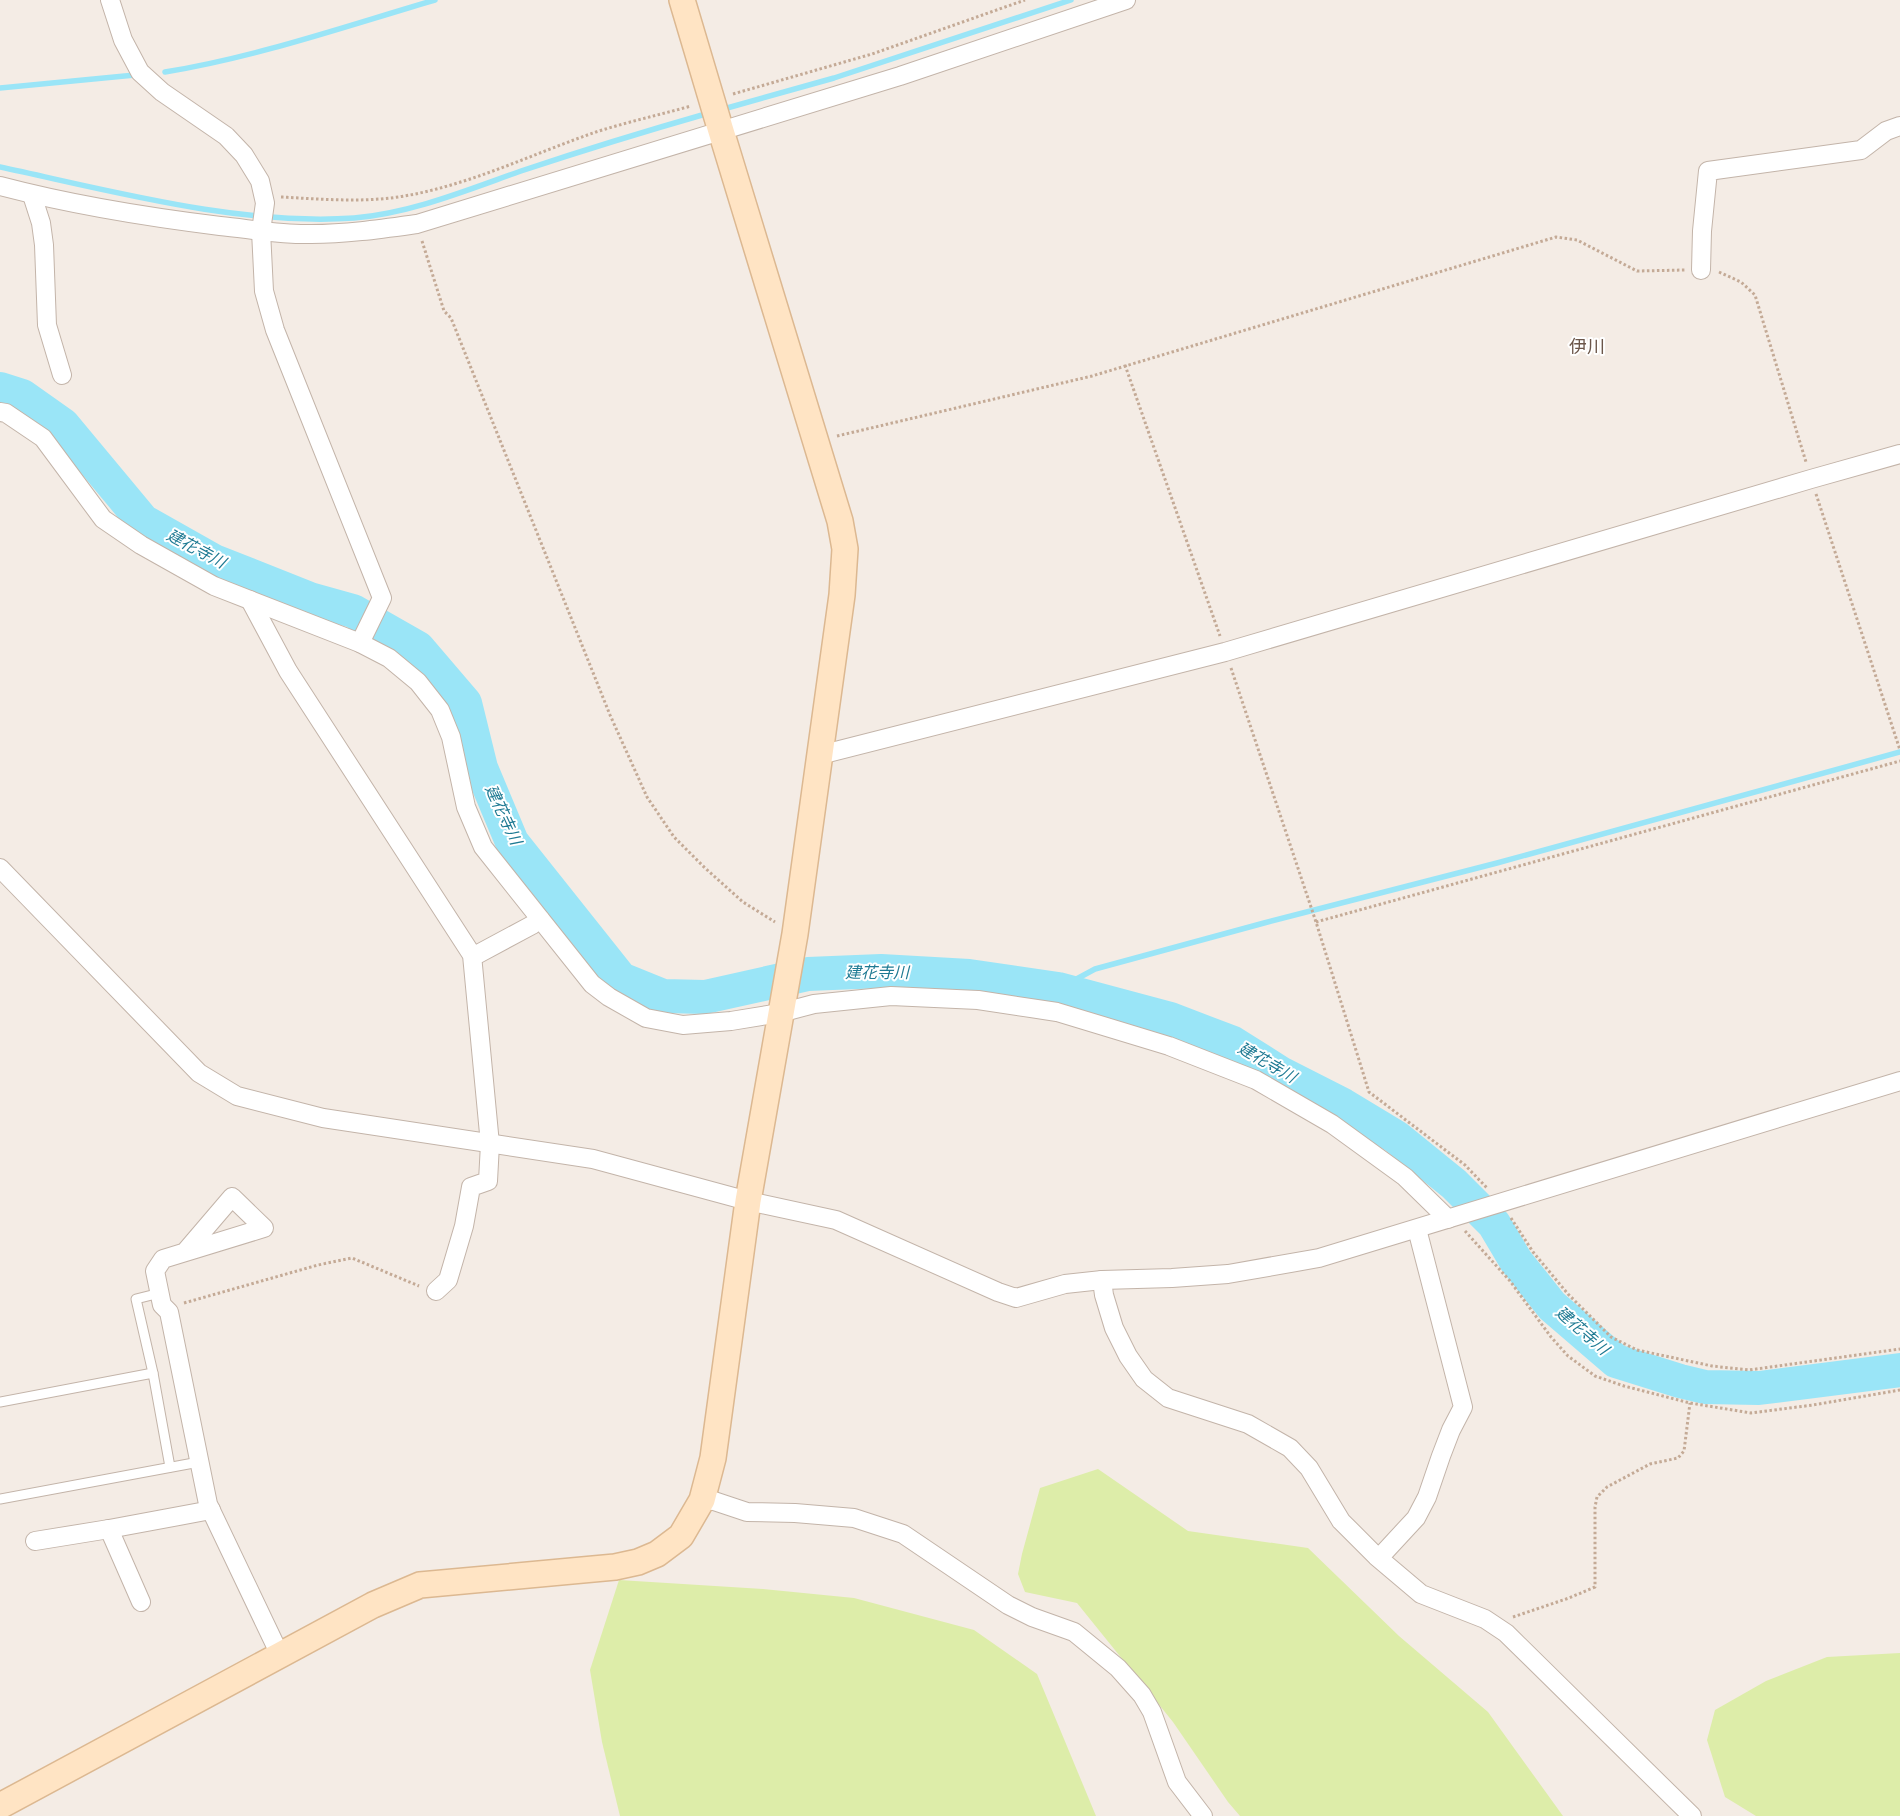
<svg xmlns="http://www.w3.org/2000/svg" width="1900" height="1816" font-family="'Alegreya Sans','Noto Sans JP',sans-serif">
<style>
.green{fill:#ddeda9}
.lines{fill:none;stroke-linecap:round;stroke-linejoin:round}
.stream{stroke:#9ae5f7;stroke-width:5.5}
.river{stroke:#9ae5f7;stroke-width:34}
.lane-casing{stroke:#c3b4a9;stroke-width:11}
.street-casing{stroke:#c3b4a9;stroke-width:20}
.secondary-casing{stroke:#dcb891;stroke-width:28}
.path{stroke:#c4aa96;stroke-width:3;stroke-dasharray:2.5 2.5;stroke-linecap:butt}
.lane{stroke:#fff;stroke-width:9}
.street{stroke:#fff;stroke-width:18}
.secondary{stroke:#ffe4c4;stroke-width:25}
.labels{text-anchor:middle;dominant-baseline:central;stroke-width:4;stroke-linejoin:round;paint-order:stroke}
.water-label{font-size:16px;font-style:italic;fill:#1e7a93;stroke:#fff}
.quarter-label{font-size:18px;fill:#6b564a;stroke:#fff}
</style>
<rect width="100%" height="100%" fill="#f4ece5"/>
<g class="green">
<polygon points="1098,1469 1188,1531 1308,1548 1399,1636 1488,1712 1563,1816 1240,1816 1228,1802 1173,1722 1077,1603 1025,1592 1018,1574 1022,1554 1040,1488"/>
<polygon points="619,1580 763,1589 854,1598 974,1630 1037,1674 1096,1816 620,1816 602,1742 590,1670"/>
<polygon points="1900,1653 1900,1816 1756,1816 1725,1797 1707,1740 1715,1710 1766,1681 1827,1657"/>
</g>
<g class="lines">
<g class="stream">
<path d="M165,72C257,57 346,26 435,0"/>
<polyline points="0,88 135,75"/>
<polyline points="720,110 834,78 1071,0"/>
<path d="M0,167C112,191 240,226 354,218C412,213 467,190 521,171C584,150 646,131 709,113"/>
<polyline points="1058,989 1095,969 1264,923 1497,863 1900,752"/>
</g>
<polyline class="river" points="0,389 22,396 63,425 143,521 214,561 310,599 353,611 418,648 465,703 481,768 512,842 621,979 663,996 705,997 808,974 881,971 969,976 1058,989 1170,1019 1233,1043 1282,1074 1343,1105 1396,1137 1454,1184 1494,1224 1516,1261 1552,1306 1616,1361 1680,1381 1705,1387 1759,1388 1900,1370"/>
<defs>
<g id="lane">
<polyline points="153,1373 136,1299 160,1293"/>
<polyline points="0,1402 153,1373 170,1467"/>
<polyline points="0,1499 199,1462"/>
</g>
<g id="street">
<polyline points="110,0 123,40 140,72 162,92 226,136 244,155 260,181 265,203 261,231 264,291 275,330 382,598 360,643"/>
<path d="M0,186C72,205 146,217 220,226C250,229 281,235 311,234C347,234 381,229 417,224L900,76L1126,0"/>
<polyline points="32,195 41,223 44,245 47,325 62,375"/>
<polyline points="1701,270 1702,231 1708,171 1861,150 1886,131 1900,126"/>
<polyline points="0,412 6,413 43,438 103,519 141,545 214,586 360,643 389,658 418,682 440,710 451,737 466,807 483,847 592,984 609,997 646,1018 683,1025 731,1021 780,1013 814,1004 891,996 978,1000 1057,1012 1169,1046 1256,1080 1332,1124 1405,1177 1448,1219"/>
<polyline points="250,600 288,671 472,955 490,1144 488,1181 471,1187 464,1226 448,1280 436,1291"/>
<polyline points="820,755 1225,652 1811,479 1900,454"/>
<polyline points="0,868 199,1073 237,1096 323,1118 593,1159 748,1201 836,1220 998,1292 1016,1298 1065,1284 1102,1280 1172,1278 1228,1274 1319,1258 1900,1081"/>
<polyline points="472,955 478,954 532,925 540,919"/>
<polyline points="185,1252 232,1197 264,1228 163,1259 155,1271 162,1305 169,1312 208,1504 280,1655"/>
<polyline points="1102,1280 1104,1295 1114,1328 1128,1356 1144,1379 1168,1398 1248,1424 1290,1448 1309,1468 1341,1521 1376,1556 1421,1594 1485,1619 1506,1633 1692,1816"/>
<polyline points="702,1500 714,1501 747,1512 795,1513 854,1518 903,1534 1008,1605 1032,1617 1074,1632 1118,1668 1142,1695 1152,1712 1177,1782 1203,1816"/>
<polyline points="35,1541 109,1529"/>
<polyline points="1379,1558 1416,1518 1427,1497 1441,1456 1451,1430 1463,1407 1417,1229"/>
<polyline points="141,1602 109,1529 211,1510"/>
</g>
<polyline id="secondary" points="0,1806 373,1605 420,1585 615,1567 638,1562 657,1554 681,1536 702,1500 713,1458 748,1201 795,934 842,595 845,549 840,521 721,131 682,0"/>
</defs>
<use href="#lane" class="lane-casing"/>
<use href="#street" class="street-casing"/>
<use href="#secondary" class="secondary-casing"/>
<g class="path">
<polyline points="733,94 872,54 1025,0"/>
<path d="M281,197C318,199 355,202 391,198C462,189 529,155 596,132C627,122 659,115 691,106"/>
<polyline points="422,241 444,311 451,318 610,715 647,797 674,837 705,868 743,902 775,922"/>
<polyline points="1719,272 1741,282 1755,295 1806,462"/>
<polyline points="1125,365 1220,636"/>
<polyline points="837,436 1092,376 1556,237 1577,240 1637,271 1685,270"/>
<polyline points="1816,494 1900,750"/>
<polyline points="1231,668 1316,922 1369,1092 1465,1165 1487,1188"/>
<polyline points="1316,922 1900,761"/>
<polyline points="1511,1218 1533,1252 1568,1294 1611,1337 1637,1350 1712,1366 1749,1370 1900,1349"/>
<polyline points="1465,1231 1510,1281 1551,1337 1568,1356 1595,1376 1624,1386 1690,1403 1751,1413 1813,1405 1900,1390"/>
<polyline points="184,1303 318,1265 352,1258 419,1286"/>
<polyline points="1513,1617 1569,1598 1595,1587 1595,1507 1597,1497 1607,1487 1650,1464 1678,1458 1684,1451 1690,1403"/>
</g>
<use href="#lane" class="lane"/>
<use href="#street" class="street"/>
<use href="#secondary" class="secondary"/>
</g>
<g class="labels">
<g class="water-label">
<text transform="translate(196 549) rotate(28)">建花寺川</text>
<text transform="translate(503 815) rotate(65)">建花寺川</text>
<text x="877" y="973">建花寺川</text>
<text transform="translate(1267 1063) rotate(30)">建花寺川</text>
<text transform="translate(1582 1331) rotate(41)">建花寺川</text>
</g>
<g class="quarter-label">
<text x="1587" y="348">伊川</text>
</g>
</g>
</svg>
